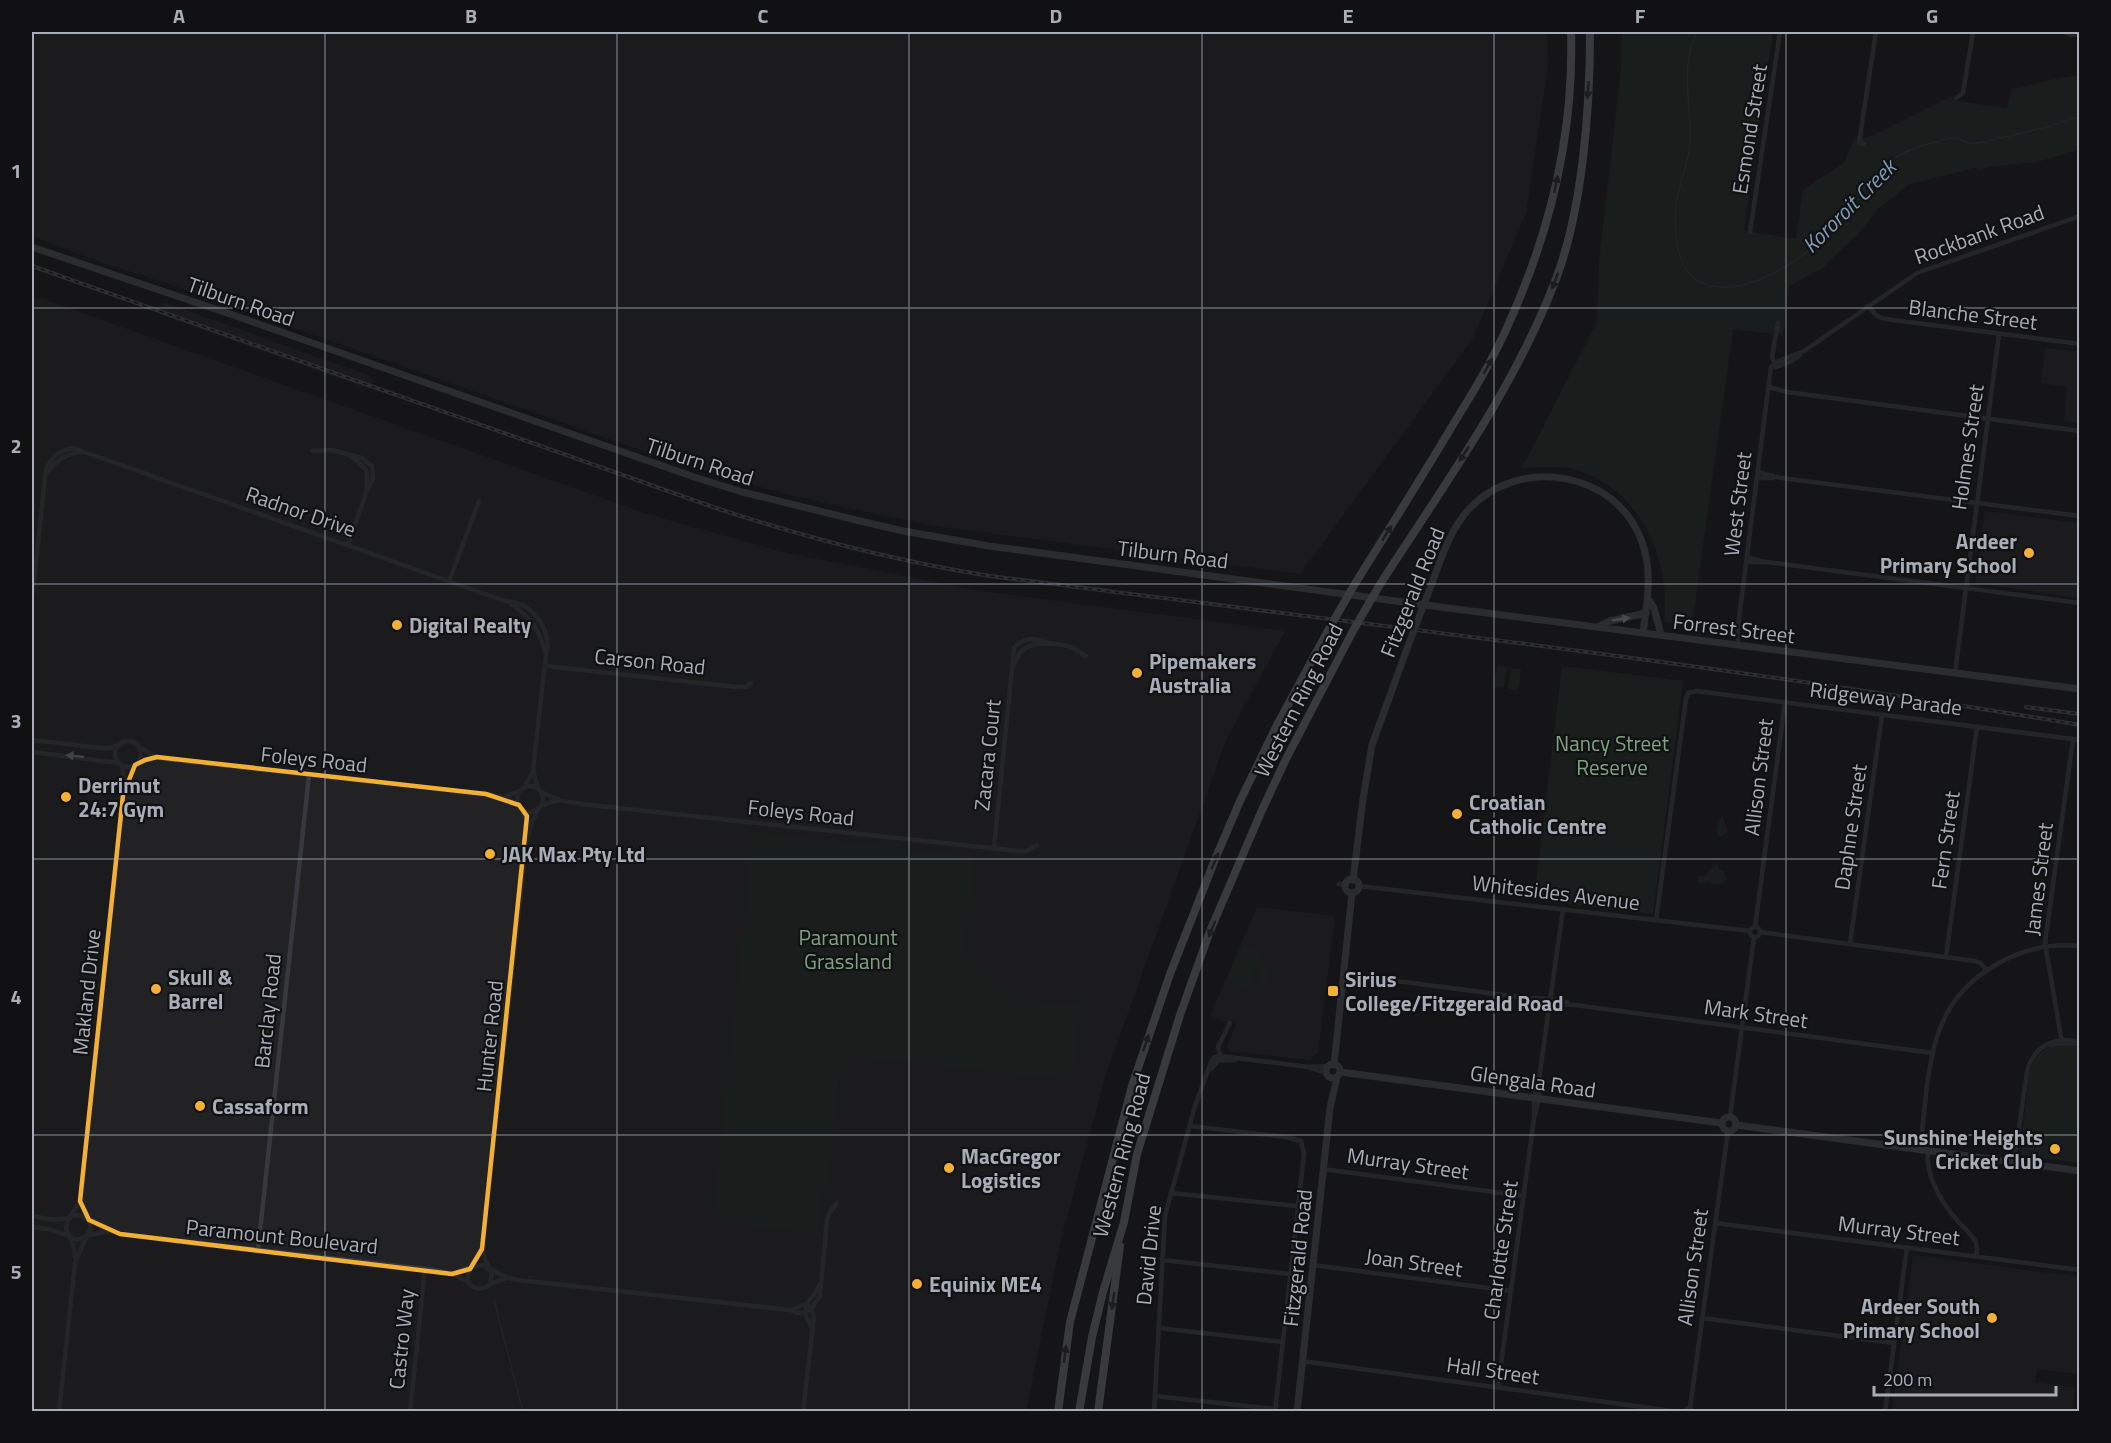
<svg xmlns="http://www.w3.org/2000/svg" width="2111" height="1443" font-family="'Titillium Web',sans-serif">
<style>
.built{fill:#222225}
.green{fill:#1e261f}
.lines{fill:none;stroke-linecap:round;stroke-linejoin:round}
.stream{stroke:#2c353c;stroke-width:1.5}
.street{stroke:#37383d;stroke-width:4.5}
.secondary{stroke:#45474d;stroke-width:7}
.highway{stroke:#63666e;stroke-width:8}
.rail-casing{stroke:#4a4c52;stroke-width:4}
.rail{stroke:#111113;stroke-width:1.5;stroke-dasharray:4.5;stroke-linecap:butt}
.secondary-bridge{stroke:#45474d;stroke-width:7}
.highway-bridge{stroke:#63666e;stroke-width:8}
.oneway{fill:#26262a}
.oneway2{fill:#858993}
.oneway3{fill:#757881}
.marked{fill:none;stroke:#f2b134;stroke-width:4.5;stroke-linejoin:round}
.grid{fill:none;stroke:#a8adb8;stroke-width:1.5;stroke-opacity:0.55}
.poi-dot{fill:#f2b134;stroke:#111113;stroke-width:2}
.labels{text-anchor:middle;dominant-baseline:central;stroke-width:4.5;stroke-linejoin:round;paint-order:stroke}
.street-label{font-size:21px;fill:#a8adb8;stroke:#111113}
.poi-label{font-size:21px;font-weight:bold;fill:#a8adb8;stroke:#111113;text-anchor:start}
.park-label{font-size:21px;fill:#7fa381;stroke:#111113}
.water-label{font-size:22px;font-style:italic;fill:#7f9bb3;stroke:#111113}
.neatline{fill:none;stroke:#a8adb8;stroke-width:2}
.grid-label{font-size:20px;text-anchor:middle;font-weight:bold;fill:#a8adb8}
</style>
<rect width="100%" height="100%" fill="#161618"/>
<g class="built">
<polygon points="32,32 1547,32 1548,65 1526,213 1473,338 1300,574 944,527 852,509 774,491 652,454 175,286 103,263 32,236"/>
<polygon points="32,297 40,298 647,514 783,552 975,590 1285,631 1226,740 1105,1077 1061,1239 1026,1411 32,1411"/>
<polygon points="163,302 373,377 369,389 159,314"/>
<polygon points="2045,348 2079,352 2079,423 2064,421 2067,387 2041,383"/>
<polygon points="1985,511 2079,523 2079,598 1975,583"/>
<polygon points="1257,907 1335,916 1318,1053 1309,1060 1230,1051 1227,1046 1237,1023 1222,1021 1210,1016"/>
<polygon points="1913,1255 2079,1277 2080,1359 2077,1374 2037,1369 2035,1382 2075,1388 2072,1411 1892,1411"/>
</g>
<g class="green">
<path d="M1622,32H1773L1744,231L1796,239L1803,190L1845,162L1853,140L1872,136L1952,96L1956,101L2007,108L2011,90L2055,79L2079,75V150L2037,162L1990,167L1978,171L1976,168L1910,184L1877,210L1859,233L1822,268L1789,286L1783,335L1733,329L1692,625L1664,622C1672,558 1638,486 1573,469C1556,465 1539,468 1522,468L1597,322L1599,262L1621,69Z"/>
<polygon points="1497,666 1507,667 1504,688 1494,687"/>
<polygon points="1562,666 1683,681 1653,914 1534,900"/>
<polygon points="1511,668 1521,669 1518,690 1508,689"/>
<polygon points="1722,815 1728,832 1719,838 1716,829"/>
<polygon points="753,832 975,856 964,952 1012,998 1081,1005 1073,1081 842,1055 828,1184 823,1185 817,1234 712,1222"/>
<path d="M1718,863V869L1723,871L1727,878C1721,886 1716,886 1707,882L1703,884L1697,882L1700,875L1705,876L1709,870Z"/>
<polygon points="1244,943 1263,952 1247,990 1227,981"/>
<polygon points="1259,966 1269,967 1267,988 1257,987"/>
<path d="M2066,1045L2079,1047V1163L2020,1155L2029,1075C2034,1052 2045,1047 2066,1045Z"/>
</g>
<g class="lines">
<g class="stream">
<path d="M1697,32C1679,68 1692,105 1690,143C1689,165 1678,184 1676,205C1674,230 1675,270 1702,283C1741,300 1804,261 1829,231C1853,203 1873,166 1908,151C1918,147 1948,137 1957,138C1961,139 1965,143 1969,143C1977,144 1989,141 1996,139C2025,133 2052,126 2080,116"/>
<polyline points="494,1300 523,1412"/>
</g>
<g class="street">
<polyline points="2065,32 2071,35 2080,34"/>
<polyline points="1956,98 1963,93 1973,32"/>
<polyline points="1864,144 1859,143 1876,32"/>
<polyline points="1750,232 1780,32"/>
<polyline points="1868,306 1877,316 1885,319 2080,344"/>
<polyline points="1776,367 1772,357 1778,323"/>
<polyline points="1776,367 1792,361 1800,355"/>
<polyline points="1769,387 1787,392 2080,431"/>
<polyline points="312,451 332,450 362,458 372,466 373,478 367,490 348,545"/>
<path d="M351,456C369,472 367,466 367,490"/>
<polyline points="1758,472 1781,478 2080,516"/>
<path d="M45,474C56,462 65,453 82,452"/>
<polyline points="1757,478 1773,478"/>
<polyline points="1747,557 1764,562"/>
<polyline points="1746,562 1767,562 2080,603"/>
<polyline points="449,582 479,501"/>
<path d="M32,599L46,469C52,456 59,451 73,448L499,599C506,602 515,602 522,605C539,612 552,638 546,654L534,761L533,771L524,788"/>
<path d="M511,604C533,619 539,630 546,654"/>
<polyline points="1738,645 1738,626 1771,367 1777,362 1804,351 1917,273 2080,216"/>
<polyline points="545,666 737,687 746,687 751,683"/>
<path d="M1013,666C1016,660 1018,653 1024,649C1035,641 1060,643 1073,648C1077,650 1081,653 1086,656"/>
<polyline points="1955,673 1999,334"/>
<polyline points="32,740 101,748 110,748 119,745"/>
<circle cx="128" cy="754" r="13"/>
<polyline points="139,747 157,757 167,759 486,794 503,797 519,805"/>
<polyline points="32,752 118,763"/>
<polyline points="140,762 157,757"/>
<polyline points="122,765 125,787"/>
<polyline points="533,771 538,788"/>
<circle cx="530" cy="799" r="13"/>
<polyline points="541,792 559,800 581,804 1018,851 1026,851 1037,845"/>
<polyline points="503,797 520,791"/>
<polyline points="541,805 559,800"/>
<polyline points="523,810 530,827"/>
<path d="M994,848L1014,648C1024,636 1037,638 1051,644"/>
<polyline points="1339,884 1346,885"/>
<polyline points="1359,886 1750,931"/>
<polyline points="1656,920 1686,699 1688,693 1696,691 2080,740"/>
<polyline points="1755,927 1785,702"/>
<circle cx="1755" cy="932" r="5"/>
<polyline points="1760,932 1975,961 1980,963 1987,970"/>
<polyline points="1850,944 1882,715"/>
<polyline points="1946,957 1977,727"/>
<polyline points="1343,974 1527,998 1549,1004 1575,1005 1933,1053"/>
<polyline points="1533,998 1550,999 1567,1002"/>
<polyline points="2062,1043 2045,943 2073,739"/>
<polyline points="2050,1045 2062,1043 2077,1044"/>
<polyline points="1222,1060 1218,1047 1230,1023"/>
<polyline points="1311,1068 1327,1073"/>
<polyline points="1211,1069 1219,1060 1235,1060"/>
<polyline points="1534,1115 1534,1098 1538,1082"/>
<polyline points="1730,1117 1754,937"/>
<polyline points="1190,1126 1286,1137 1301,1141 1304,1154 1275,1412"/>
<path d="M1920,1150C1925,1111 1926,1068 1939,1031C1959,975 2021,940 2080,946"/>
<path d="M1928,1151C1925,1175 1941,1202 1957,1220C1963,1228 1971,1233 1976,1242L1977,1256"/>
<path d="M2014,1163L2027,1072C2033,1046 2054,1036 2080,1042"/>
<polyline points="1323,1169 1524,1196"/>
<polyline points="1171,1193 1297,1206"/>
<polyline points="32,1216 53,1220 70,1218"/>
<path d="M72,1216L79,1215L89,1220L91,1228L86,1237C80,1239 76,1241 71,1237C58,1228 75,1211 80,1201L123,795L125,787L135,765"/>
<polyline points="89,1220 108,1231 120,1234 434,1270 452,1274 468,1282"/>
<polyline points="1715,1223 2080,1270"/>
<polyline points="32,1227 49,1229 69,1236"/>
<polyline points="87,1236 108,1231"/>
<polyline points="71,1238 76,1258"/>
<polyline points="258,1250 309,775"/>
<polyline points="1162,1260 1290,1274"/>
<polyline points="1313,1265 1511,1291"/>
<polyline points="472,1267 482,1249"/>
<polyline points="488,1267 482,1249 526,846 530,827 538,809"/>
<polyline points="490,1269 507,1278 518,1280 790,1310 797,1313 805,1312 811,1309 820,1296 827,1220 830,1212 837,1203"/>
<path d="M452,1274C462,1271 474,1264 484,1265L492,1273L490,1284C481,1292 471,1289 467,1279L470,1269"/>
<polyline points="490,1284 507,1278"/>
<polyline points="790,1310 806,1304"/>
<polyline points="1702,1318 1894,1343"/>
<polyline points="812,1328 806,1316 806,1304 814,1295 821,1282"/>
<polyline points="1158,1328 1283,1342"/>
<polyline points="1302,1361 1680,1412"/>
<polyline points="1498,1387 1534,1118 1539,1099 1539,1079 1563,909"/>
<polyline points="1155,1396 1275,1409"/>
<polyline points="1690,1408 1728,1131"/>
<polyline points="59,1412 75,1263 86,1237"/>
<polyline points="410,1412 425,1269"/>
<polyline points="803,1412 814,1317 811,1309 806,1304"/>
<polyline points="1154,1412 1165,1216 1195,1106 1211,1062 1215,1057 1221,1056 1309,1067 1329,1066"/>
<polyline points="1683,1412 1688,1408 1695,1412"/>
<polyline points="1885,1412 1907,1247"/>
</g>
<g class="secondary">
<polyline points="32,247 233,315 694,477 742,492 856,520 903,531 989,546 1440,607 2080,689"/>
<path d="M1429,591C1440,563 1448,532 1469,509C1520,455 1617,471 1642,542C1653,573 1647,602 1643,633"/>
<polyline points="1648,599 1654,608 1661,635"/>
<polyline points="1598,627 1610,621 1646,613"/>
<circle cx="1352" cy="886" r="7"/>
<polyline points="1353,880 1363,799 1372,745 1408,646"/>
<circle cx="1333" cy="1071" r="7"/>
<polyline points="1334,1065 1352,893"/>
<polyline points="1340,1072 1721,1123"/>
<circle cx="1729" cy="1124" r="7"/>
<polyline points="1736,1125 2080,1171"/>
<polyline points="1297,1412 1330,1108 1337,1077"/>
</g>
<g class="highway">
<path d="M1356,582C1389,529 1422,477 1454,423C1474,391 1494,358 1509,323C1550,232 1574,132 1571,32"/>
<path d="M1379,586C1443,486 1514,390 1556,279C1583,207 1590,108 1590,32"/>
<polyline points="1058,1412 1070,1322 1132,1086 1170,974 1216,857 1240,801 1276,727 1330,627"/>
<polyline points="1079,1412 1092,1337 1103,1292 1124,1222 1137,1154 1180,1015 1210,931 1262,810 1286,759 1354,629"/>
<polyline points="1098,1412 1120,1246"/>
</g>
<defs>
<g id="rail">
<path d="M32,266L713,507C803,537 895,561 990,576C1353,623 1718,664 2080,725"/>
<polyline points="2026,707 2080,714"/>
</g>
</defs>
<use href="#rail" class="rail-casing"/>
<use href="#rail" class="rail"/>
<polyline class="secondary-bridge" points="1408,646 1429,591"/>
<g class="highway-bridge">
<polyline points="1330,627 1356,582"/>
<polyline points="1354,629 1379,586"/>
</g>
</g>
<defs><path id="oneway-solid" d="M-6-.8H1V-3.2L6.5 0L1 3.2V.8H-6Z" transform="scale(1.5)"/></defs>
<g class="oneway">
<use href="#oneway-solid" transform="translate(1588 90) rotate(94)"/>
<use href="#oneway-solid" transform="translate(1556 184) rotate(-78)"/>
<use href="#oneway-solid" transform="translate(1555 281) rotate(111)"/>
<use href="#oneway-solid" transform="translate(1488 366) rotate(-61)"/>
<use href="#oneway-solid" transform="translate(1464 454) rotate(123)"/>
<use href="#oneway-solid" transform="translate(1387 533) rotate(-58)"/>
<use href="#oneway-solid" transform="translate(1215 861) rotate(-67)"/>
<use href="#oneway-solid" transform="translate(1212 929) rotate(112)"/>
<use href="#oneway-solid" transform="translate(1146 1043) rotate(-71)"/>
<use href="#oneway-solid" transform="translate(1113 1301) rotate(98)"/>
<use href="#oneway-solid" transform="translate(1065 1354) rotate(-83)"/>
</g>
<use class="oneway2" href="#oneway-solid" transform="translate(1621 619) rotate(-9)"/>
<use class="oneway3" href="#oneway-solid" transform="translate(75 756) rotate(-174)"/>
<path d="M0 0H2111V1443H0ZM157,757L486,794L519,805L527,816L482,1249L470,1269L452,1274L120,1234L89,1220L80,1201L123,795L135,765L145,760Z" fill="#161618" fill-opacity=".55" fill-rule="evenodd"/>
<path class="marked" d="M157,757L486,794L519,805L527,816L482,1249L470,1269L452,1274L120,1234L89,1220L80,1201L123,795L135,765L145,760Z"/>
<path class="grid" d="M325,32V1412M617,32V1412M909,32V1412M1202,32V1412M1494,32V1412M1786,32V1412M32,308H2080M32,584H2080M32,859H2080M32,1135H2080"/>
<g class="poi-dot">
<circle cx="2029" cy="553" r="6"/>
<circle cx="397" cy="625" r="6"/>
<circle cx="1137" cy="673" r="6"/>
<circle cx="66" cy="797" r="6"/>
<circle cx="1457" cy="814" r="6"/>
<circle cx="490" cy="854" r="6"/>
<circle cx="156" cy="989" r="6"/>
<rect x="1327" y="985" width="12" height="12" rx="3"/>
<circle cx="200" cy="1106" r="6"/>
<circle cx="2055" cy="1149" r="6"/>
<circle cx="949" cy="1168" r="6"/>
<circle cx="917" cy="1284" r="6"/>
<circle cx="1992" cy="1318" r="6"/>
</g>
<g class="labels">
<g class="street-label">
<text transform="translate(1749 129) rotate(-81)">Esmond Street</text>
<text transform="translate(1979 234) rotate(-20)">Rockbank Road</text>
<text transform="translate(241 301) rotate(19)">Tilburn Road</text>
<text transform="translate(1973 314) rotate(7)">Blanche Street</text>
<text transform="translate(1967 447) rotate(-82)">Holmes Street</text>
<text transform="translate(700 461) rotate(18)">Tilburn Road</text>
<text transform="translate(1737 504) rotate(-83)">West Street</text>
<text transform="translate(301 511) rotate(19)">Radnor Drive</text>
<text transform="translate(1173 554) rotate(7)">Tilburn Road</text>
<text transform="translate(1412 592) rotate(-68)">Fitzgerald Road</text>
<text transform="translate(1734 628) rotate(7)">Forrest Street</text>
<text transform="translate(650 661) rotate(6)">Carson Road</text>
<text transform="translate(1886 698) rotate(7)">Ridgeway Parade</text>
<text transform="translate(1298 700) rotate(-63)">Western Ring Road</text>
<text transform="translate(987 755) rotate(-84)">Zacara Court</text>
<text transform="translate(314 759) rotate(6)">Foleys Road</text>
<text transform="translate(1758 777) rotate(-83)">Allison Street</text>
<text transform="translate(801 812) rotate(6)">Foleys Road</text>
<text transform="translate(1850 827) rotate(-82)">Daphne Street</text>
<text transform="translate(1945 840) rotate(-82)">Fern Street</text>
<text transform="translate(2038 879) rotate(-83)">James Street</text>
<text transform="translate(1556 892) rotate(7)">Whitesides Avenue</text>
<text transform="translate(86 992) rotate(-84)">Makland Drive</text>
<text transform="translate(267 1011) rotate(-84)">Barclay Road</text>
<text transform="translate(1756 1013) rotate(8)">Mark Street</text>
<text transform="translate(489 1036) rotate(-84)">Hunter Road</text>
<text transform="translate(1533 1081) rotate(8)">Glengala Road</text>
<text transform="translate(1121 1155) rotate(-75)">Western Ring Road</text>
<text transform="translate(1408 1163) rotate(8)">Murray Street</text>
<text transform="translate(1899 1230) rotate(7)">Murray Street</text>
<text transform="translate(282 1236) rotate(6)">Paramount Boulevard</text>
<text transform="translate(1500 1250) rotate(-82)">Charlotte Street</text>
<text transform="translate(1148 1255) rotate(-84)">David Drive</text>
<text transform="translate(1297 1258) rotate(-84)">Fitzgerald Road</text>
<text transform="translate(1414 1262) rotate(8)">Joan Street</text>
<text transform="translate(1692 1267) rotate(-82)">Allison Street</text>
<text transform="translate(401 1339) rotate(-84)">Castro Way</text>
<text transform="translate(1493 1370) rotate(8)">Hall Street</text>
</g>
<g class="poi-label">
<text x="2017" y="541" text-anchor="end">Ardeer<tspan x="2017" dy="24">Primary School</tspan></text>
<text x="409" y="625">Digital Realty</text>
<text x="1149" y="661">Pipemakers<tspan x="1149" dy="24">Australia</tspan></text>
<text x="78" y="785">Derrimut<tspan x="78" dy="24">24:7 Gym</tspan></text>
<text x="1469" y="802">Croatian<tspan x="1469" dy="24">Catholic Centre</tspan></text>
<text x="502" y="854">JAK Max Pty Ltd</text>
<text x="168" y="977">Skull &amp;<tspan x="168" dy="24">Barrel</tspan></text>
<text x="1345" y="979">Sirius<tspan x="1345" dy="24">College/Fitzgerald Road</tspan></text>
<text x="212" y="1106">Cassaform</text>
<text x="2043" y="1137" text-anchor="end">Sunshine Heights<tspan x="2043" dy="24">Cricket Club</tspan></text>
<text x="961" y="1156">MacGregor<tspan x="961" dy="24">Logistics</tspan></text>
<text x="929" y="1284">Equinix ME4</text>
<text x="1980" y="1306" text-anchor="end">Ardeer South<tspan x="1980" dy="24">Primary School</tspan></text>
</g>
<g class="park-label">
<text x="1612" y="743">Nancy Street<tspan x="1612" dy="24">Reserve</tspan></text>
<text x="848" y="937">Paramount<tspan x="848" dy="24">Grassland</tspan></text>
</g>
<g class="water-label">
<text transform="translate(1849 206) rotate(-45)">Kororoit Creek</text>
</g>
</g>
<rect width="2111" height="1443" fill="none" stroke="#111113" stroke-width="66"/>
<path d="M1874 1386v9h182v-9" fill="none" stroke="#a8adb8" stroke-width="3"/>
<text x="1883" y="1386" font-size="18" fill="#a8adb8" stroke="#111113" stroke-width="4.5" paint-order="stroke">200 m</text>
<rect x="33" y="33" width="2045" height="1377" class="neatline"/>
<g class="grid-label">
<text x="179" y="23">A</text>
<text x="471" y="23">B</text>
<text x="763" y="23">C</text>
<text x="1056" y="23">D</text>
<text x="1348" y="23">E</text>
<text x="1640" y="23">F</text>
<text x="1932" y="23">G</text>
<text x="16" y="178">1</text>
<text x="16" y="453">2</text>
<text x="16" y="728">3</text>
<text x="16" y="1004">4</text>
<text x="16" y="1279">5</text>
</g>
</svg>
